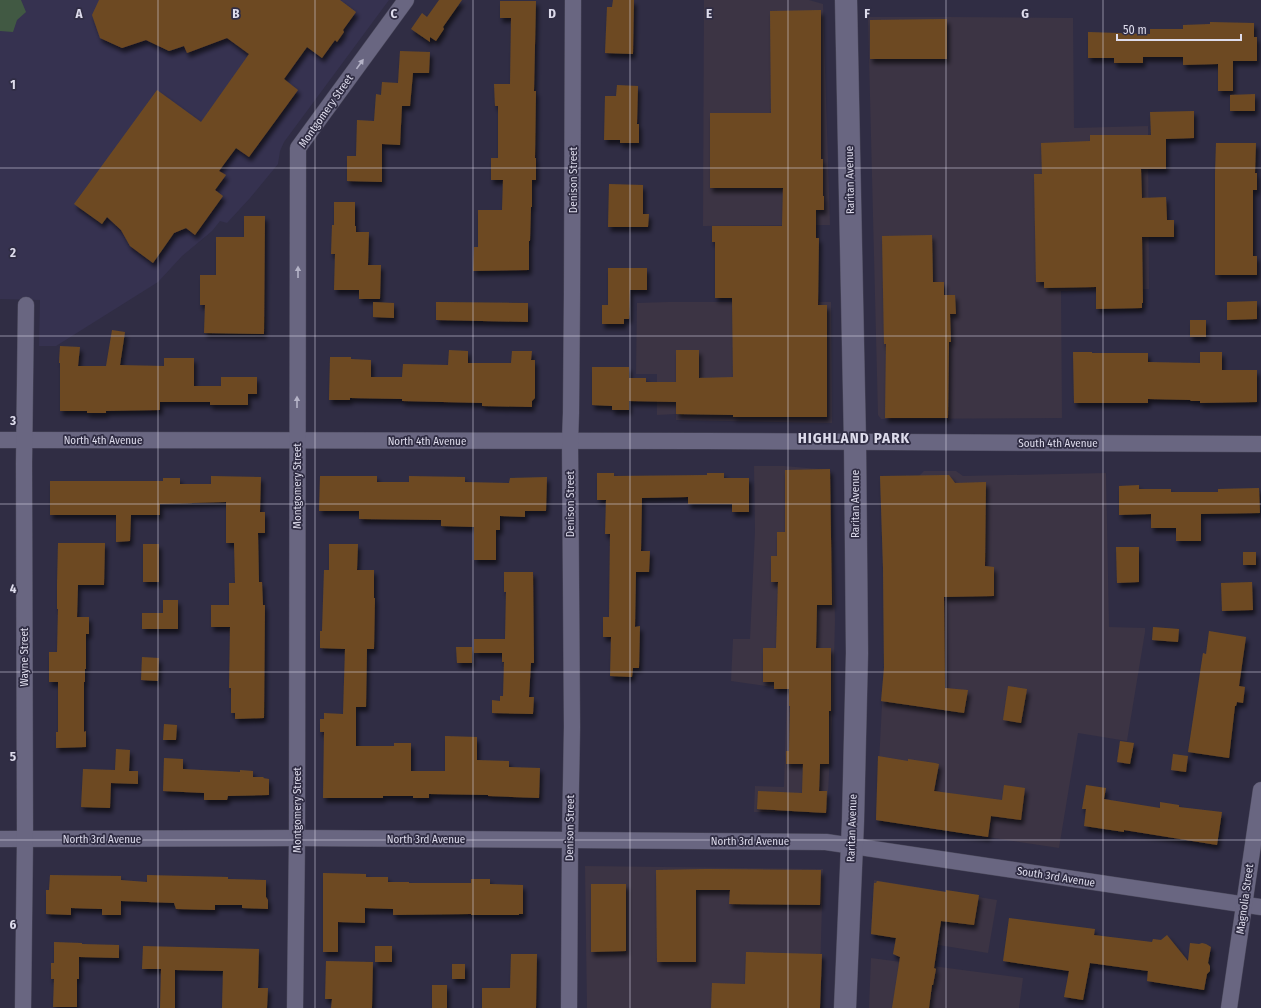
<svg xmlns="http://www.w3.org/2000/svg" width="1261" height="1008" font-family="'Fira Sans Condensed',sans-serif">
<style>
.commercial{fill:#3c3444}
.built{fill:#363250}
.green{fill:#415943}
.building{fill:#6d4a23;filter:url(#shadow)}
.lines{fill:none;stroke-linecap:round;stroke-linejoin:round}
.street-casing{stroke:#4b495c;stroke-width:17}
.secondary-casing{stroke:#4b495c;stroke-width:23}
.street{stroke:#696681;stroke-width:16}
.secondary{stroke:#696681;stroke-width:22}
.oneway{fill:#b5b3c7}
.grid{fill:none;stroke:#dedcec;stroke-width:1;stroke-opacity:0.55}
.labels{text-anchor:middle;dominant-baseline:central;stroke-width:3.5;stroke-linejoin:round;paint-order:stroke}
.street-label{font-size:11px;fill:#dedcec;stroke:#302d44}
.district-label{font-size:15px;font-weight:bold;letter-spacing:1px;fill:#dedcec;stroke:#302d44}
.grid-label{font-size:13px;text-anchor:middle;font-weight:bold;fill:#dedcec;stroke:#302d44;stroke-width:3.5;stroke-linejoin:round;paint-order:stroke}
</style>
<defs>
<filter id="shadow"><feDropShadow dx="2.5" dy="4.5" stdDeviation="2" flood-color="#0009"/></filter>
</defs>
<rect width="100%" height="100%" fill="#302d44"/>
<g class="commercial">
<polygon points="704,0 809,0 823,4 830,225 703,226"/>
<polygon points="868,17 946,17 1073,18 1074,128 1148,126 1149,289 1061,291 1062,418 881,419 878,415"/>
<polygon points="668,302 831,302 832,423 676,420 676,414 657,415 657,374 636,374 637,303"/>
<polygon points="754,466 784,466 830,470 835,620 833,702 827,812 754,812 755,786 784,787 787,689 731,681 733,639 750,639 755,531"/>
<polygon points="924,471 956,471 963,476 1106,473 1109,627 1145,628 1145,632 1127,741 1078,733 1059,848 876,820 884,666 883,572 880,476 919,476"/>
<polygon points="585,866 823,869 819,1008 587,1008"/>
<polygon points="874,880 997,900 988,953 871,934"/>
<polygon points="871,958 1023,978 1019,1008 869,1008"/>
</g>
<polygon class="built" points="0,0 389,0 284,142 280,151 278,164 250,198 227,223 220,221 212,231 182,256 158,282 56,346 39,346 40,300 0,299"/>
<polygon class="green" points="0,0 21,0 26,12 17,20 13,32 0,31"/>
<g class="building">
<polygon points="99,0 340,0 356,12 343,30 344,32 337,42 335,40 322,58 307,47 284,79 298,90 249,157 236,148 219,171 226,175 215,190 223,196 195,235 186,228 174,233 153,263 130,246 121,230 107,217 102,224 74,204 157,90 201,122 249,54 227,38 187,53 184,46 169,51 146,40 122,48 100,38 92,15"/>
<polygon points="439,0 462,0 443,27 444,29 436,41 430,37 430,42 411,29 422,13 427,17"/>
<polygon points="613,0 634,0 633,54 605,53 607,7 612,7"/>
<polygon points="500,1 536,1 534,91 536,91 535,158 536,158 536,180 532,180 532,207 531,207 530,241 529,241 529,270 473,271 474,247 478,247 478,210 502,210 503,180 491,180 491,158 498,158 498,106 495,106 494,84 510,84 511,18 500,18"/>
<polygon points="821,10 821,159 823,159 823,196 824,196 824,210 816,210 816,238 819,238 818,305 827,305 827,417 733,417 733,415 676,414 676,402 629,401 629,410 612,410 612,406 592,405 592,367 629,367 629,378 646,378 646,382 676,382 676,350 699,350 699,378 733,377 732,298 715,298 715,242 712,242 712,226 782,226 783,188 710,188 710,113 771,113 770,11"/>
<polygon points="947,19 947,59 870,59 870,20"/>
<polygon points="1210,22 1254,23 1254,37 1257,37 1257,61 1233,61 1233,91 1218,91 1218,64 1183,65 1183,57 1143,57 1143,63 1114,63 1114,58 1088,58 1088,32 1150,34 1150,29 1183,29 1183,25 1210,24"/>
<polygon points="400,51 430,52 429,73 413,73 410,106 402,106 400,145 382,144 382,182 347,181 347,156 356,156 357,120 374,121 376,94 381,95 382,82 398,83"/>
<polygon points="617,85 638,86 637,124 639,124 639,143 620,143 620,140 604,140 605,96 616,96"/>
<polygon points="1255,94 1255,111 1230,111 1230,95"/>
<polygon points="1194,111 1194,138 1166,139 1166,169 1141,169 1142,198 1166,197 1167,220 1174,220 1174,237 1142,237 1143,303 1142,303 1142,308 1096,309 1096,287 1044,288 1044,282 1036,282 1034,174 1042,174 1041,143 1090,141 1090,135 1151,135 1150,112"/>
<polygon points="1216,143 1256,143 1255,173 1257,173 1257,190 1253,190 1253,256 1257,256 1257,275 1215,275 1215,173"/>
<polygon points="609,184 643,185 643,214 649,214 648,227 608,227"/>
<polygon points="334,202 355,202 355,226 356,226 356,232 369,232 368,265 381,265 380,299 359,299 359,290 334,290 335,254 331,254 332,225 334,225"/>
<polygon points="244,216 265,216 264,334 204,333 205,305 200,305 200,275 216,275 216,237 244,237"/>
<polygon points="932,235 933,282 944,282 944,295 955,295 956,314 950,314 951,342 949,342 948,418 885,418 886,344 884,344 882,236"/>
<polygon points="608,268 647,268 647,290 630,290 629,319 624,319 624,324 602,324 602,305 608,305"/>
<polygon points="1257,301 1257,319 1227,320 1227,302"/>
<polygon points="373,302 394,303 394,318 373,317"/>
<polygon points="436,302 528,303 528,322 436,320"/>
<rect x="1190" y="320" width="16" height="17"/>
<polygon points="112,330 125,332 120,365 164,366 164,358 194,358 194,386 221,386 221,377 257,377 257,394 248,394 248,405 210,405 210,402 160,402 160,410 106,411 106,413 87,413 87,411 60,411 60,363 59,363 60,346 80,347 78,366 106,366"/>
<polygon points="449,350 468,351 468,363 511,363 512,351 532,351 531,360 535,360 535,398 532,401 532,407 482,406 482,403 402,401 402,399 350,398 350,400 329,400 330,357 351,357 351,359 371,360 371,377 402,377 403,364 448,365"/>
<polygon points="1073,352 1092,352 1092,353 1148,353 1148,362 1200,363 1200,352 1222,352 1222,370 1257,370 1257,402 1200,403 1200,401 1190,401 1191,400 1148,399 1148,403 1074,403"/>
<polygon points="830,469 832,605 817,605 816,648 831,648 831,711 829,711 829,764 820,764 819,791 827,791 826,813 757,809 758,791 802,793 803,764 786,764 786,751 789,751 790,706 789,706 789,689 774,689 774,682 763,682 763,648 776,648 778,582 771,582 771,556 777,556 777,532 785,532 785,470"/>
<polygon points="597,473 614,473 614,476 707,475 707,473 724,473 724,478 749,478 749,512 732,512 732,504 688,504 688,497 642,498 641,551 650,551 649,572 636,572 635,627 640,626 639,668 633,668 632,677 610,676 611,637 603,637 603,617 609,617 610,534 605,534 606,500 597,500"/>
<polygon points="949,475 955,483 986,482 985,566 994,567 994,596 944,597 945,688 968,690 964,713 881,701 884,668 883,567 880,476"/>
<polygon points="211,476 261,477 260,512 265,512 265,533 258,533 259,582 262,582 263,605 265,605 264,718 235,719 235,713 231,713 231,688 229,688 230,627 211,627 211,605 229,605 229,583 235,583 234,543 226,543 226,502 160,504 160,515 131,515 130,541 116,542 116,515 50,515 50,481 163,481 163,478 180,478 180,484 211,484"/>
<polygon points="320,476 377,476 377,482 409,482 409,476 465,477 465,482 509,483 510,478 547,477 546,511 525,511 525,517 500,516 500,530 496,530 496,560 474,560 474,527 441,526 441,520 359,519 359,511 319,511"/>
<polygon points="1139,485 1139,489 1171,489 1171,492 1218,492 1218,489 1259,488 1260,513 1201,514 1201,541 1176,541 1176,528 1151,528 1151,514 1119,515 1119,486"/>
<polygon points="58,543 105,543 104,585 78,585 77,617 89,617 89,634 86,634 86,669 85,669 85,682 84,682 84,732 86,731 86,747 56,748 56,732 58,732 58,682 49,682 49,652 57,652 58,609 57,609 57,585"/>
<rect x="143" y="544" width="16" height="38"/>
<polygon points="329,544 358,544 357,570 374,570 374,598 375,598 374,649 367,649 366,707 356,707 356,746 394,746 394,743 411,743 411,771 445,771 445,736 477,737 477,760 509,761 509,767 540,768 539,798 488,796 488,795 429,794 429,798 413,798 413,796 383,796 383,798 323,798 324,732 320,732 320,719 324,719 324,713 343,714 345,649 320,648 320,631 322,631 324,570 329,570"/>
<polygon points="1116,547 1139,547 1139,582 1117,583"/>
<rect x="1243" y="552" width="13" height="13"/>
<polygon points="504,572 533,572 534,663 531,663 529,697 534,697 533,714 492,713 492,700 500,701 500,696 503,696 504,662 502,662 502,653 474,653 474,639 505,639 506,592 504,592"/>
<polygon points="1252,582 1253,610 1222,611 1221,583"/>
<polygon points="163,600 178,600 178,629 142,629 142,613 163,613"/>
<polygon points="1153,627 1179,629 1178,642 1152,640"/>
<polygon points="1209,631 1246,637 1239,686 1245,687 1243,703 1237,702 1236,706 1235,706 1229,758 1188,752 1203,653 1206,654"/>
<polygon points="456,647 472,647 472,663 457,663"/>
<polygon points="142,657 159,658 158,681 141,680"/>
<polygon points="1008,686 1027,689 1021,723 1003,720"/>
<polygon points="164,724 177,725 176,740 163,740"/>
<polygon points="1120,741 1134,743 1130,764 1117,762"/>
<polygon points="116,749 130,750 129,771 138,771 138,784 111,783 110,808 81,807 83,769 115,770"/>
<polygon points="1173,754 1188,756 1186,772 1171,770"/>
<polygon points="878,756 908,761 908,759 935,763 939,764 934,791 1002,800 1004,785 1025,788 1021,820 991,816 988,837 876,820"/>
<polygon points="164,758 183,759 183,769 240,772 240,770 253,771 253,777 264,777 263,778 269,779 269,795 228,796 227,800 204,800 204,793 163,791"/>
<polygon points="1086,785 1106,788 1104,799 1160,808 1160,802 1179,805 1179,807 1222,812 1217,845 1124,830 1124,832 1084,826 1086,809 1082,809"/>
<polygon points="706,869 821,870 820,905 729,904 730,890 696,890 696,962 657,962 656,870"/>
<polygon points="323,873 366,874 366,877 388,877 388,882 409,882 409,883 471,883 471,879 490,879 490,884 523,885 523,914 519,914 519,915 471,915 471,914 393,915 393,909 365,908 365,923 338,922 338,952 323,952"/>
<polygon points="50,875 121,876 121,880 147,882 147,875 228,877 228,879 266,880 266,897 268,900 268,909 242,908 242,905 215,905 215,910 176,909 174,903 121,901 121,915 102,915 102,909 71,908 71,915 46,914 46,890 49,890"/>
<polygon points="877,881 946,892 946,890 979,895 974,925 941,921 934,968 936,969 933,985 932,985 929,1008 892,1008 900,957 893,954 896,938 871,934 874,883 876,883"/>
<polygon points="591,884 626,884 626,951 591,952"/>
<polygon points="1009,918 1095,929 1094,935 1152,942 1153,939 1161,940 1167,935 1188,961 1190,943 1199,944 1202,943 1206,944 1211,947 1208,963 1210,966 1210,971 1207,974 1204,990 1147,981 1148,971 1090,963 1083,1000 1064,997 1069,971 1003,961"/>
<polygon points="54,942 82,943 82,944 119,945 119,958 79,957 79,979 77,979 77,1007 53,1007 54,979 51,979 51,963 54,963"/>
<polygon points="143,946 259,949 258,988 268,988 267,1008 222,1008 223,971 175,970 175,1008 160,1008 161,969 142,969"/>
<rect x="375" y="946" width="17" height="16"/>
<polygon points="746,952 822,954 820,1008 711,1008 712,983 745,984"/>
<polygon points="511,954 537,954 536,1008 482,1008 482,988 510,988"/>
<polygon points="326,961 373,962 372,1008 331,1008 332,999 325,999"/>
<rect x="452" y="964" width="13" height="15"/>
<rect x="432" y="985" width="15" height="23"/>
</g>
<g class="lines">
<defs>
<g id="street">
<polyline points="0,440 705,441 1261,444"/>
<polyline points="0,839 297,838 826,842 1261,907"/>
<polyline points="23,1008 25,840 24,463 26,305"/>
<polyline points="295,1008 297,838 298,148 406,0"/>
<polyline points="569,1008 570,840 572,727 570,441 571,413 572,294 573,0"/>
<polyline points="1229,1008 1261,790"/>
</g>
<polyline id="secondary" points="845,1008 853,821 857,653 855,442 846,0"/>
</defs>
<use href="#street" class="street-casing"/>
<use href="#secondary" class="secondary-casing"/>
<use href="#street" class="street"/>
<use href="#secondary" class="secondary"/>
</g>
<defs><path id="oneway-solid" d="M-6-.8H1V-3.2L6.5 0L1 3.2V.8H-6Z"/></defs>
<g class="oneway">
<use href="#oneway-solid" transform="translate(360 64) rotate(-54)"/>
<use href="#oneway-solid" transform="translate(298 272) rotate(-90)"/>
<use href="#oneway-solid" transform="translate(297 402) rotate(-90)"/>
</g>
<path class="grid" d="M158,0V1008M315,0V1008M473,0V1008M630,0V1008M788,0V1008M946,0V1008M1103,0V1008M0,168H1261M0,336H1261M0,504H1261M0,672H1261M0,840H1261"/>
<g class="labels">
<g class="street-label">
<text transform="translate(326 111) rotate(-55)">Montgomery Street</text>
<text transform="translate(573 180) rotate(-90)">Denison Street</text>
<text transform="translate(850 180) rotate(-91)">Raritan Avenue</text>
<text x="103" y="440">North 4th Avenue</text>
<text x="427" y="441">North 4th Avenue</text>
<text x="1058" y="443">South 4th Avenue</text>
<text transform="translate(297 486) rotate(-90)">Montgomery Street</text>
<text transform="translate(570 504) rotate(-90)">Denison Street</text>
<text transform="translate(855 504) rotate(-90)">Raritan Avenue</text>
<text transform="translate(24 657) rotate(-90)">Wayne Street</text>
<text transform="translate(297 810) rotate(-90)">Montgomery Street</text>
<text transform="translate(570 828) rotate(-89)">Denison Street</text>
<text transform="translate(852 828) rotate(-88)">Raritan Avenue</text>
<text x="102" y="839">North 3rd Avenue</text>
<text x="426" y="839">North 3rd Avenue</text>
<text x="750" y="841">North 3rd Avenue</text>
<text transform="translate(1056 877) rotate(9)">South 3rd Avenue</text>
<text transform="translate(1245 899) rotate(-82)">Magnolia Street</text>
</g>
<g class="district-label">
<text x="854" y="438">HIGHLAND PARK</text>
</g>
</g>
<g class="grid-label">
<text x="79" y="18">A</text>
<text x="236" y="18">B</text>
<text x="394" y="18">C</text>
<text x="552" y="18">D</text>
<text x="709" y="18">E</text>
<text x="867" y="18">F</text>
<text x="1025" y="18">G</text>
<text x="13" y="89">1</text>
<text x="13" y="257">2</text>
<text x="13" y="425">3</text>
<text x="13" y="593">4</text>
<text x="13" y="761">5</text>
<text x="13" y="929">6</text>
</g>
<path d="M1117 34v6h124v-6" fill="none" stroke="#dedcec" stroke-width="2"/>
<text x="1123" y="34" font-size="12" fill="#dedcec" stroke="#302d44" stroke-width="3" paint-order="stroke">50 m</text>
</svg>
